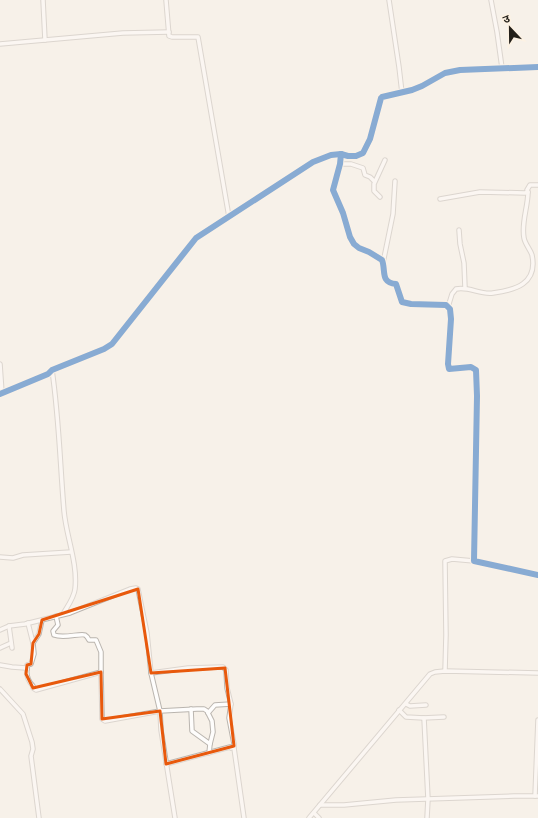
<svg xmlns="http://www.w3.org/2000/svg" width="538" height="818" font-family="Lora,'Noto Sans Devanagari',serif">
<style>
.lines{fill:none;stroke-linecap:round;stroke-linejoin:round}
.minor-casing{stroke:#bab5af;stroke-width:5.5}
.tertiary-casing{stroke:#bab5af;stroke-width:6}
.minor{stroke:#fefdfc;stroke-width:3.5}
.tertiary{stroke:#fefdfc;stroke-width:4.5}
.cycleway-casing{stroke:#fdf2e3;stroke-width:8}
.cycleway{stroke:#0057b8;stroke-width:6}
.marked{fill:none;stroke:#e8590c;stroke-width:3;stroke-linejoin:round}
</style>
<rect width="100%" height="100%" fill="#f7f1e9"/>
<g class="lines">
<defs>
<g id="minor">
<polyline points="43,0 45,40"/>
<polyline points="166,0 169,36 172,37 198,37 229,217"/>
<polyline points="389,0 399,67 402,93"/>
<polyline points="491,0 497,32 502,68"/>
<polyline points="0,44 123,33 169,32"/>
<path d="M341,154L340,164L333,190L343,213L350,237L354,244L359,248L369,252L382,260C386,270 380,283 396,284L402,302L411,304L446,305L450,309L451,319L448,364L449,369L471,367L476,370L477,396L474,561L538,575"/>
<polyline points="340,164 351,164 363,168 365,175 370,177 374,181"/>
<polyline points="380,197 374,191 374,184 385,160"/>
<polyline points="440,199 480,192 525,193 528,192 527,190 530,185 538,185"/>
<polyline points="459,230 460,244 464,263 465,288"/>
<polyline points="383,263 393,214 395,181"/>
<path d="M448,307L452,294L456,289C469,286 480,295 493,293C515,290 538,284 532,255C530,249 525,244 524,238C521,223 528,207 528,192"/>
<polyline points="0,364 2,393"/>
<path d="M52,370C59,417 60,464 64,511C66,536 78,563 75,589C74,598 67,607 63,614"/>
<polyline points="0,557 13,558 23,555 71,552"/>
<path d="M56,616L58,625L53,631L54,635C64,639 80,633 85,635C87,636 88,638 89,640H96L101,652V672"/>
<polyline points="28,623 33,643"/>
<polyline points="9,626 12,648"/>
<polyline points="0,630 9,626 25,624 70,613 130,589 136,588 138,589 147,633 151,673 160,711 161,730 175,818"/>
<polyline points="0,648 11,643"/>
<path d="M0,665L12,667L26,668L27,669C26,676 28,681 33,686V688L36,690L101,672L102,716V719L105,721L160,711L197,709H204L207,711L212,721L213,732L210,744L209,753"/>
<polyline points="27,669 27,665 31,664 34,654 33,643 39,634 42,620"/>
<polyline points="445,671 446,635 445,561 452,559 474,561"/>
<polyline points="151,673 188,668 223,667 226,670 227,688 231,704"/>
<polyline points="0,689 23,714 32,742 33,749 31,756 39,818"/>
<polyline points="406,704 410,706 426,705"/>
<polyline points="191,709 192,731 210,744"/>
<polyline points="399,710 406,717 424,718 428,799 427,818"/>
<polyline points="208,713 215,705 231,704 229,718 234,744 234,746 231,748"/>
<polyline points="423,718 444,717"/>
<polyline points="166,764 230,747 234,748 244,818"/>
<polyline points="535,796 538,720"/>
<polyline points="320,805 344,805 396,800 514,796 538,796"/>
<polyline points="314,813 319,818"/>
<polyline points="309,818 430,674 435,672 445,671 538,673"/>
</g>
<polyline id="tertiary" points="0,394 48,374 52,370 104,349 112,344 196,238 313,162 331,155 341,154 348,156 356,156 363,153 370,139 381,98 382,97 412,90 422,86 445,73 460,70 538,67"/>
</defs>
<use href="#minor" class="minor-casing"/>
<use href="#tertiary" class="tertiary-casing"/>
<use href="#minor" class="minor"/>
<use href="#tertiary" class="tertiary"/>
<defs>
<g id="cycleway">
<path d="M341,154L340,164L333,190L343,213L350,237L354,244L359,248L369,252L382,260C386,270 380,283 396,284L402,302L411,304L446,305L450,309L451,319L448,364L449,369L471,367L476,370L477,396L474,561L538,575"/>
<polyline points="0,394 48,374 52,370 104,349 112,344 196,238 313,162 331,155 341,154 348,156 356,156 363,153 370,139 381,98 382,97 412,90 422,86 445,73 460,70 538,67"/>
</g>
</defs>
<use href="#cycleway" class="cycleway-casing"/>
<use href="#cycleway" class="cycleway"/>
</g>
<path d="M0 0H538V818H0ZM138,589L151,673L225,668L234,746L166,764L160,711L102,719L101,672L33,688L26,674L27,665L31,664L33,643L39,634L42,620Z" fill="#f7f1e9" fill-opacity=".55" fill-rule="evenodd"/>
<path class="marked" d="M138,589L151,673L225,668L234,746L166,764L160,711L102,719L101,672L33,688L26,674L27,665L31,664L33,643L39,634L42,620Z"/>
<g transform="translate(510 28) rotate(338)" stroke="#fdf2e3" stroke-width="3" paint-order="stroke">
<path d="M0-3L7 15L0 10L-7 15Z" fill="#231f19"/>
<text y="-6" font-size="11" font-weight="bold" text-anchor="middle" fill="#231f19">उ</text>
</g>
</svg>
